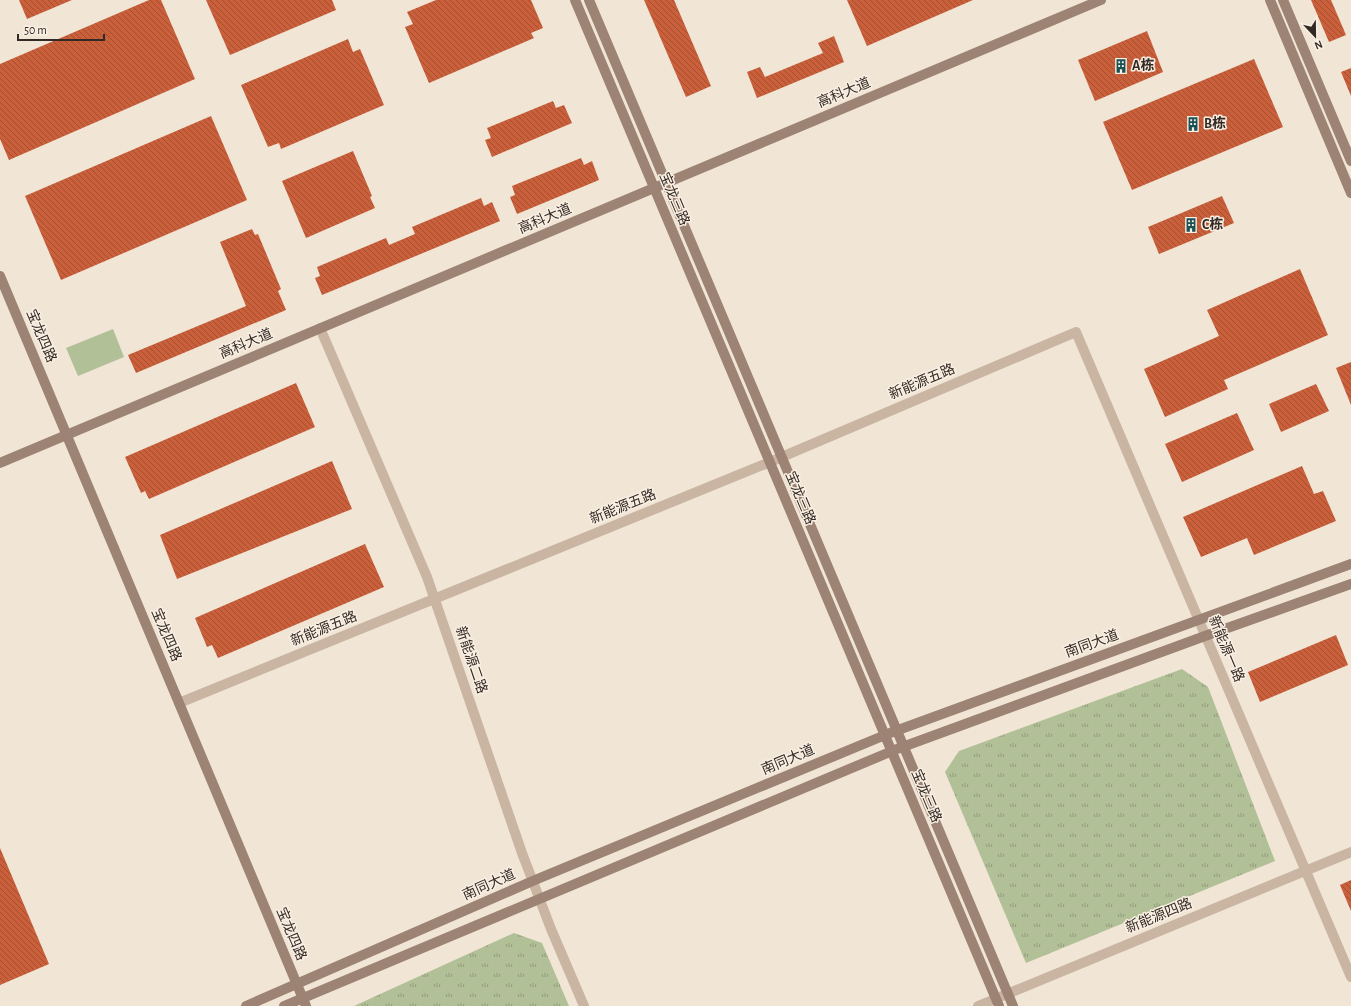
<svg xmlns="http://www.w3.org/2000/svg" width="1351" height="1006" font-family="'Alegreya Sans','Noto Sans SC',sans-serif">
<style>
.grass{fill:url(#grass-tufts)}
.pitch{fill:#b1c096}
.building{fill:url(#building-back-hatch)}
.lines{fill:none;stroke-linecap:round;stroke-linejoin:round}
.street{stroke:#c9b5a2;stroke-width:10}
.secondary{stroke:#9d8373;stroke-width:10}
.labels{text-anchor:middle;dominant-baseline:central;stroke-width:3;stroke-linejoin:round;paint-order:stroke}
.poi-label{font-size:14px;font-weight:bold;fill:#342a25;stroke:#f9efe2;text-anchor:start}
.street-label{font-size:14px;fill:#342a25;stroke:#f9efe2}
</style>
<defs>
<pattern id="grass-tufts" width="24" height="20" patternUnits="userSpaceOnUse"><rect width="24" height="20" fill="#b1c096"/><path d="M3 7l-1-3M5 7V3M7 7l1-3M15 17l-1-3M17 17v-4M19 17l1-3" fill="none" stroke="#919c7a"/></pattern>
<pattern id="building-back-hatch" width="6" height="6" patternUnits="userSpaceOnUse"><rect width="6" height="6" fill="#ca603b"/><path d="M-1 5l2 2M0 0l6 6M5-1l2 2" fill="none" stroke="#a54f31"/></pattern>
</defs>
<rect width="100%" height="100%" fill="#f1e5d6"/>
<g class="grass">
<polygon points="1182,669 1208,687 1275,861 1026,963 945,772 959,751"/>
<polygon points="514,933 542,943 569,1006 354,1006"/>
</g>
<polygon class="pitch" points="113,329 124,357 78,376 66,348"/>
<g class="building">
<polygon points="19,0 72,0 27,19"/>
<polygon points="149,0 161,0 195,79 9,160 0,139 0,64"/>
<polygon points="206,0 332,0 336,10 230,55"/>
<polygon points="436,0 531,0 543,28 531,33 534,38 429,83 405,27 413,24 407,12"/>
<polygon points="644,0 674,0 711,86 686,97"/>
<polygon points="847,0 973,0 867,46"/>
<polygon points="1311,0 1331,0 1346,35 1329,42"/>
<polygon points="1147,31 1163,72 1095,101 1078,60"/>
<polygon points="834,36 844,62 757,98 747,72 760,67 765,77 823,53 818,43"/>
<polygon points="348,39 353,52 360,49 384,105 281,149 279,143 268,147 241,85"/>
<polygon points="1254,59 1283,127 1132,190 1103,122"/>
<polygon points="1351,68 1351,96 1341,72"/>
<polygon points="553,101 556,108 564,105 572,123 492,157 485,140 491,138 487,128"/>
<polygon points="211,116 247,200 61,280 25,196"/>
<polygon points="353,151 372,196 370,197 375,208 306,238 282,181"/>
<polygon points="581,158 584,165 592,161 599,180 517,214 510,197 515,195 512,186"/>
<polygon points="1222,196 1234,223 1159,254 1148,227"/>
<polygon points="481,198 484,206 492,202 500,221 322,295 315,278 320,276 317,267 386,238 389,245 415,234 412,227"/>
<polygon points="252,229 255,235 258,234 281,289 278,291 286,310 136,373 128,355 246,306 220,242"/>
<polygon points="1300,269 1328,335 1224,380 1228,389 1165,417 1144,369 1219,336 1207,310"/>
<polygon points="1351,362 1351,405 1336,368"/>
<polygon points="296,383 315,427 149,499 145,491 141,493 125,457"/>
<polygon points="1316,384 1329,411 1281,432 1269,404"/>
<polygon points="1237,413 1254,450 1182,482 1165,444"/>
<polygon points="332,461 352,509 177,579 160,535"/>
<polygon points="1302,466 1314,494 1323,491 1336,521 1254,555 1247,538 1201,557 1183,517"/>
<polygon points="365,544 384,587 218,658 212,645 207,647 195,618"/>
<polygon points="1336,635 1348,665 1260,702 1248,672"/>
<polygon points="0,848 49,964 0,985"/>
<polygon points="1351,880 1351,911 1340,885"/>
</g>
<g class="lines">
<g class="street">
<polyline points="320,328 427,577 522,853 551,929 584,1006"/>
<polyline points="179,703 770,462 1076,332 1351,977"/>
<polyline points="978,1006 1351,852"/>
</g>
<g class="secondary">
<polyline points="575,0 999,1006"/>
<polyline points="589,0 1013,1006"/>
<polyline points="1270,0 1351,193"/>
<polyline points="1283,0 1351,161"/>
<polyline points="0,276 306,1006"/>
<polyline points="0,463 1101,0"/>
<polyline points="246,1006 535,880 890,733 1351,564"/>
<polyline points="284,1006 897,749 1205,636 1351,584"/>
</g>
</g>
<defs>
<symbol id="building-bare" viewBox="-9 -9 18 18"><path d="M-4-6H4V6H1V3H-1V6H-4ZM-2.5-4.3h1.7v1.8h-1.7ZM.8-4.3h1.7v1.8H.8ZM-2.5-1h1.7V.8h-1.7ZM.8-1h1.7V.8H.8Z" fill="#195156" stroke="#f9efe2" stroke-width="2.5" paint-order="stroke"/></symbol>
</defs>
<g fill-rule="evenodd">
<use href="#building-bare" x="1111" y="56" width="20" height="20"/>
<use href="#building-bare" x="1183" y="114" width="20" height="20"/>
<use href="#building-bare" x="1181" y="215" width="20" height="20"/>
</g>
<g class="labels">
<g class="poi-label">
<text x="1132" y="66">A栋</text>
<text x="1204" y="124">B栋</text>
<text x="1202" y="225">C栋</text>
</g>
<g class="street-label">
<text transform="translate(844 93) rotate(-23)">高科大道</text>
<text transform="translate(674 199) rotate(67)">宝龙三路</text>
<text transform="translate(545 219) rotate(-23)">高科大道</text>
<text transform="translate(41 336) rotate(67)">宝龙四路</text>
<text transform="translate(246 344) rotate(-23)">高科大道</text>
<text transform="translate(922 382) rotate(-23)">新能源五路</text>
<text transform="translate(800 498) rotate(67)">宝龙三路</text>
<text transform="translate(623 507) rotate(-22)">新能源五路</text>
<text transform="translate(324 629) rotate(-22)">新能源五路</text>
<text transform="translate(166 635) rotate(67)">宝龙四路</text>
<text transform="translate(1092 644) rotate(-20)">南同大道</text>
<text transform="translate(1226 649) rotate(67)">新能源一路</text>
<text transform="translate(471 660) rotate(71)">新能源二路</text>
<text transform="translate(788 760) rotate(-23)">南同大道</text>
<text transform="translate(926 796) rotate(67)">宝龙三路</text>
<text transform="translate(489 885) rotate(-24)">南同大道</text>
<text transform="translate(1159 916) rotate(-22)">新能源四路</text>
<text transform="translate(291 934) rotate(67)">宝龙四路</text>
</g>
</g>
<g transform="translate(1315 36) rotate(158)" stroke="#f9efe2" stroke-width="3" paint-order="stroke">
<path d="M0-3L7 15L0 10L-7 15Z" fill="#342a25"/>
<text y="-6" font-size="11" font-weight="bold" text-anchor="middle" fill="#342a25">N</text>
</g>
<path d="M18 34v6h86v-6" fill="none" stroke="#342a25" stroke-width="2"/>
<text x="24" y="34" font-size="12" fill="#342a25" stroke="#f9efe2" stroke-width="3" paint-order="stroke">50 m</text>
</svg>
